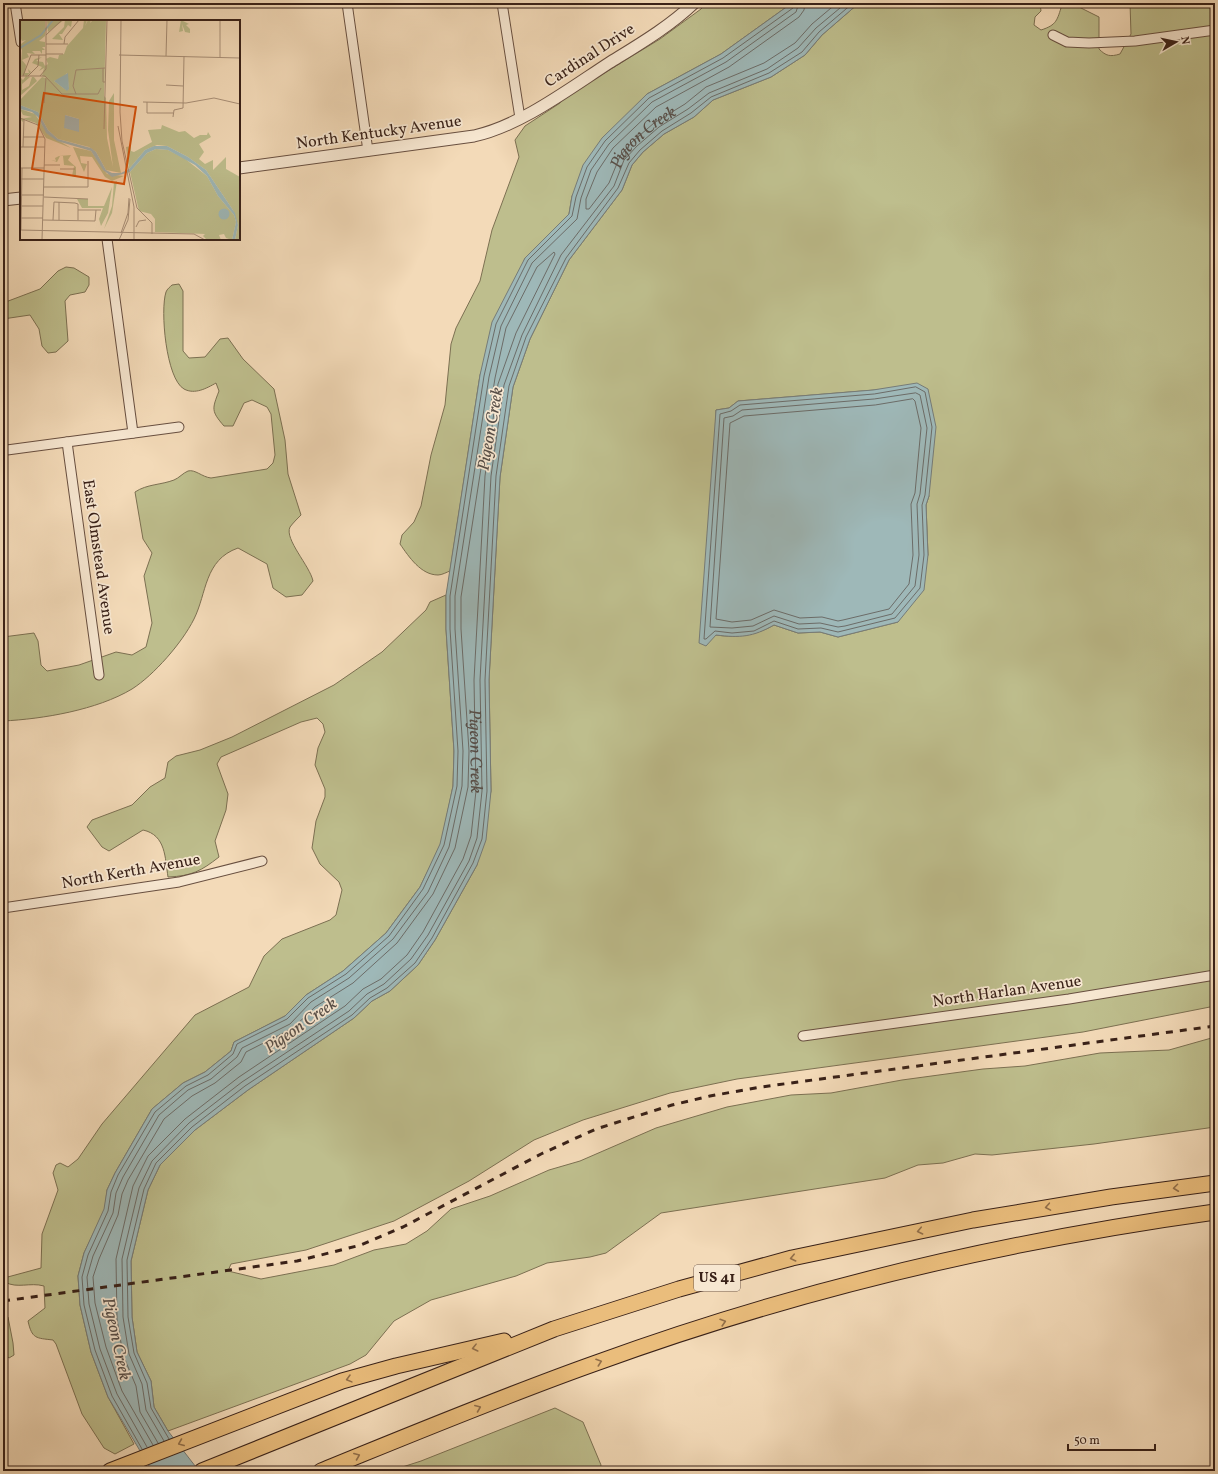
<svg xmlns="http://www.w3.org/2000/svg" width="1218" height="1474" font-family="Vollkorn,serif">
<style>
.green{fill:#bebe8d;stroke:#7c7052;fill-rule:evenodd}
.water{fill:#9eb8b8;stroke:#767c78}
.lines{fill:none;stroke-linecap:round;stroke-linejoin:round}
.shore{stroke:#6c6c68;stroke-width:1}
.minor-casing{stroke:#684f40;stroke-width:11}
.tertiary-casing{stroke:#684f40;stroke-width:13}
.trunk-casing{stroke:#392118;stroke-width:17}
.minor{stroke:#f7e7d1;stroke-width:9}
.tertiary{stroke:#f7e7d1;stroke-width:11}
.trunk{stroke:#eabd7c;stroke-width:15}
.rail{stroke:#392118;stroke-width:3;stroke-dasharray:7 7;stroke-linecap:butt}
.oneway{stroke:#926f4a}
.labels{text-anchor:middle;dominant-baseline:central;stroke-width:3.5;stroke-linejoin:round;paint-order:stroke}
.shield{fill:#f7e7d1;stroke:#725c50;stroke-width:1}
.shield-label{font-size:15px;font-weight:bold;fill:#392118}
.street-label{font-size:16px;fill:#392118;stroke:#f7e7d1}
.water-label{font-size:17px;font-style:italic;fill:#574e48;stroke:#f7e7d1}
.inset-river{fill:none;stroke:#9eb8b8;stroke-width:2}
.inset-road{fill:none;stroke:#a99078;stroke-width:1}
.view{fill:#d6530d;fill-opacity:0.15;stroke:#d6530d;stroke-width:2}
.inset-edge{fill:none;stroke:#392118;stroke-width:2}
</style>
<rect width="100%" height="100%" fill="#f3dab8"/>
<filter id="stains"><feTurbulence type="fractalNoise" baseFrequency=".005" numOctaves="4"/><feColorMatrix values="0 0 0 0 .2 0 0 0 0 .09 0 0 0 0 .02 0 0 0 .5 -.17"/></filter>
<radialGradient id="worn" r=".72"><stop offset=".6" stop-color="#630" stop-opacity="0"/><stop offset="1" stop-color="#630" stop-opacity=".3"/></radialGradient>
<g class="green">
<path d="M706,3H792L721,54L647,94L572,196L569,214L525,258L480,375L450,571C447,572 442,575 438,575C421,575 409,557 400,544L402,535L414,522L421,506L431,455L445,405L451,344L456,328L480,281L492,230L519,157L515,140L525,126L560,103L570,90L601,75L660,39L701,9Z"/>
<path d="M859,3H1040L1041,11L1035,17L1034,25L1041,30C1057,25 1057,20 1062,5L1071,3L1099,17V49C1106,56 1110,57 1120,54L1131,34L1130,3H1215V1006L1083,1032L737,1079L670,1093L583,1120L534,1140L469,1181L394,1221L306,1250L231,1264L228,1271L261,1279L334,1265L374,1250L406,1244L427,1231L451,1209L490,1196L549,1170L580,1161L656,1128L727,1107L791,1095L831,1093L902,1080L983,1069L1025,1066L1100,1053L1169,1050L1215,1037V1127L1094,1144L992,1155L975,1154L943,1163L918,1165L885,1178L661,1213L606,1253L590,1257L547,1263L516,1276L431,1300L394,1321L366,1355L350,1364L168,1431L154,1407L151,1381L137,1352L132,1317L131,1261L148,1190L160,1165L195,1130L248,1090L354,1018L372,1001L390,991L418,965L435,940L477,865L491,791L489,680L500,477L513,387L530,339L569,260L622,190L632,165L643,152L664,134L694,117L713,100L771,77L805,55L822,35ZM887,389L929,496L926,505L928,555L898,622L838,637L820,632L798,633L774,625C757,635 735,638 716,635V410L729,408L738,401Z"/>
<polygon points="66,267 74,268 89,277 89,285 85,292 70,295 65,301 68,341 56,352 48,353 42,346 39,329 30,315 3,319 3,303 40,289 58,271"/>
<path d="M179,284L183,291V351L189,358L205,357L220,339L228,338L243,359L274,389L285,440L288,474L301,515C297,519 293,523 290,527C284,539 310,566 313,581L302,595L286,597L273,588L267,564L238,548C204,560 207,593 194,619C182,643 154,675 132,689C97,710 43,719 3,721V637L34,633L38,641L41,665L47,671L79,665L116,652L132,655L146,647L152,623L144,576L152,553L143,539L135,492C147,484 161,485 174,480C179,478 183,473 188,471C195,469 202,477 211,478L267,469L273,463L275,455L271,414L267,407L252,400L244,403L233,426H224C211,411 212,409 219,391L216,383C207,388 195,395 184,389C166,379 160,310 166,292C167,289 170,287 172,285Z"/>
<path d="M446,595V629L454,751L453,786L441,844L420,887L386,933L343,971L306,995L285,1016L234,1042L231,1051L205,1072L183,1083L152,1109L115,1173L107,1190L105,1209L84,1253L78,1276L80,1305L91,1352L108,1397L134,1444L115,1454L104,1448L82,1414L56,1344L53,1340C36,1338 32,1339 28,1321L45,1308L44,1286C30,1282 17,1289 5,1282L4,1278L41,1268L42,1234L58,1190L53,1173L56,1165L60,1163L68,1167L78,1159L102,1124L195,1015L249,987L264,956L282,939L330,920L336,915L342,890L339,882L320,864L312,848L316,821L325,797V789L315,765L318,748L325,732L323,724L317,718L301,722L221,757L217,764L228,794L226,810L215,841L219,857C201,871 192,876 168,877C165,858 166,835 143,830L109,851L102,847L87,827L92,820L132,805L150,787L165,778L168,762L176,756L200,750L232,737L334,685L382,652L426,610L430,602Z"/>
<polygon points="3,1314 8,1317 13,1343 14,1355 9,1358 3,1353"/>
<polygon points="555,1408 583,1422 601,1465 600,1471 390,1471 421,1461"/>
</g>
<g class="water">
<polygon points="792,3 859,3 822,35 805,55 771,77 713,100 694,117 664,134 643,152 632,165 622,190 569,260 530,339 513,387 500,477 489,680 491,791 486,840 477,865 435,940 418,965 390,991 372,1001 354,1018 248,1090 195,1130 160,1165 148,1190 131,1261 132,1317 137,1352 151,1381 154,1407 168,1431 199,1471 152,1471 108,1397 91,1352 80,1305 78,1276 84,1253 104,1209 107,1190 115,1173 152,1109 183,1083 205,1072 231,1051 234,1042 285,1016 306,995 343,971 386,933 420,887 440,844 453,786 454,751 446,629 446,595 480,375 492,322 525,258 569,214 572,196 583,165 602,138 647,94 721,54"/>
<path d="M917,383L928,389L936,427L929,496L926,505L928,555L924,590L898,622L838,637L820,632L798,633L774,625C753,637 740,638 716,635L706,646L699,643L716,410L729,408L738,401L873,390Z"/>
</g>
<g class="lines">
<g class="shore">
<path id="s1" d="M805,3L804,10L799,17L729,67L656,107L613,148L597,172L586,199V209H589L609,183L620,156L632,142L654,123L685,104L706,87L764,63L795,43L812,24L837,3"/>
<polygon points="916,387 925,392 932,427 925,495 922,505 924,555 920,588 895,618 838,632 821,628 798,629 774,621 754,631 732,633 715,631 706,639 704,639 720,414 731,411 740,405 874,394"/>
<polygon points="916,393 920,395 927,428 920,494 917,504 919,555 915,586 892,614 845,626 838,627 820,623 799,624 774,616 753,626 732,628 710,627 724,418 733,416 742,410 874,399"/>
<polygon points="913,399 915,401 921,428 915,493 911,504 913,555 909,584 889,609 843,620 838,621 822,617 800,618 774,610 751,620 732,622 716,619 730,423 744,416 875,405"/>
<polyline points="169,1439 151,1408 147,1383 134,1353 128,1317 127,1260 144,1189 156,1163 192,1127 245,1086 352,1015 370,998 387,988 415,963 432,938 473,863 482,839 487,791 485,680 496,476 509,386 526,337 566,258 618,188 629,163 640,150 662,131 691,113 711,97 769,73 802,52 819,32 853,3"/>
<polyline points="164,1441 146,1410 142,1384 129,1354 123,1317 122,1259 139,1188 152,1161 189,1123 242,1082 349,1011 367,994 384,984 411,959 428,935 469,861 477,838 482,791 480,680 491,476 504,385 522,335 561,255 614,186 624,160 637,146 659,127 688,109 709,93 767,69 798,48 816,28 846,3"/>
<path id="s2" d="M153,1445L122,1391L106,1347L95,1303L93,1277L99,1259L118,1215L122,1194L128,1180L164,1119L192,1096L215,1083L241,1062L246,1052L293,1028L315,1007L353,983L397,943L433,894L455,848L468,787L469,751L461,629V597L495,378L506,328L537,267L554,252L555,254L516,333L498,384L485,476L474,680L476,791L471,836L463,859L423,932L407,955L381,979L363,989L345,1006L239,1077L185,1119L148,1156L133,1186L116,1259L117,1319L123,1355L136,1386L140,1412L158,1443"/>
<polyline points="147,1447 117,1394 100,1349 89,1304 87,1277 93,1256 113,1213 116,1193 123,1177 159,1115 188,1090 211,1079 237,1057 242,1048 290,1024 311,1002 349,978 393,939 428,892 449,847 462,786 463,751 455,629 455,596 489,377 501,326 532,263 577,219 581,198 591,170 609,144 652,102 726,62 796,12 799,3"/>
<polyline points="142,1449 112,1396 95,1350 84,1305 82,1277 88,1255 108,1211 111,1192 118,1175 155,1112 186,1086 208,1075 233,1054 237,1044 287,1019 308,998 346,974 389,936 423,889 444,845 457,786 458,751 450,629 450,596 484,376 496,324 528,260 572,216 576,197 587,167 605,141 649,98 723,58 793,8 794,3"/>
</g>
<defs>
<g id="minor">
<polyline points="15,3 21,42"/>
<polyline points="347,3 368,151"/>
<polyline points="502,3 520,118"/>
<polyline points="1053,35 1067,42 1089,43 1135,41 1215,30"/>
<polyline points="107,239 133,433"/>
<polyline points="67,442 99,675"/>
<polyline points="7,450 179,427"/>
<polyline points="3,908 179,882 262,861"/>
<polyline points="803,1036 1069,999 1215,975"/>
</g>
<g id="tertiary">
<path d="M239,168L474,136C520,126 569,89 609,63C638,45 669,27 694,3"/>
<polyline points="3,200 21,198"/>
</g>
<g id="trunk">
<polyline points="110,1471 342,1381 396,1366 504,1341"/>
<polyline points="202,1471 554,1329 679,1289 792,1258 973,1220 1111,1197 1215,1183"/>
<path d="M321,1471C412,1434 503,1396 596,1363C796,1290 1005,1241 1215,1212"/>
</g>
</defs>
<use href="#minor" class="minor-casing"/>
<use href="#tertiary" class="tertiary-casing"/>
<use href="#trunk" class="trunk-casing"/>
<use href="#minor" class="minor"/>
<use href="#tertiary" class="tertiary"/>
<use href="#trunk" class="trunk"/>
<polyline class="rail" points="3,1301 297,1261 361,1245 403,1227 541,1154 596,1129 672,1105 710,1096 761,1087 1215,1026"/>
</g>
<defs><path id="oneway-chevron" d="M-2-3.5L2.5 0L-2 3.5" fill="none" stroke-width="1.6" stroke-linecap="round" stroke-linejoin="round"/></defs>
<g class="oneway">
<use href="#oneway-chevron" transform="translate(1176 1188) rotate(173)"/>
<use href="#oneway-chevron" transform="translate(1048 1207) rotate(170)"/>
<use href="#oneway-chevron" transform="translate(920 1231) rotate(168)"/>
<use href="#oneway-chevron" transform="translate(793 1258) rotate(167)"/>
<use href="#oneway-chevron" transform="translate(723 1322) rotate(-17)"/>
<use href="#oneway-chevron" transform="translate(475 1348) rotate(166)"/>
<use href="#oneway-chevron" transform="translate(599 1362) rotate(-19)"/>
<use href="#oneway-chevron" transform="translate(349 1379) rotate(165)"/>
<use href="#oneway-chevron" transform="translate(478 1408) rotate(-22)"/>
<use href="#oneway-chevron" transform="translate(181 1443) rotate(158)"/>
<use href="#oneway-chevron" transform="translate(357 1456) rotate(-22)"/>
</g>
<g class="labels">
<rect class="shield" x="694" y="1265" width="46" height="26" rx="3"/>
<g class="shield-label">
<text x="717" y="1278">US 41</text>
</g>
<g class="street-label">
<text transform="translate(590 56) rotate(-33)">Cardinal Drive</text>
<text transform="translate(379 133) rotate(-8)">North Kentucky Avenue</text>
<text transform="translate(98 557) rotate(82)">East Olmstead Avenue</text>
<text transform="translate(131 872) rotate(-10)">North Kerth Avenue</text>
<text transform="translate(1007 992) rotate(-8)">North Harlan Avenue</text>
</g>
<g class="water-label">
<text stroke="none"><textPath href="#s1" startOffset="407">Pigeon Creek</textPath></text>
<text transform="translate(491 429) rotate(-80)">Pigeon Creek</text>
<text stroke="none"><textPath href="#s2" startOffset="1891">Pigeon Creek</textPath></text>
<text transform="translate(301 1026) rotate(-35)">Pigeon Creek</text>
<text transform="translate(116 1339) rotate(78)">Pigeon Creek</text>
</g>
</g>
<g transform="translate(20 20)">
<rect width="220" height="220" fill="#f3dab8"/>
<path d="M0,0L25,1V16L19,21L25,22V27H22L25,30H22V34L20,31H12L15,34L7,33L9,37L2,40L6,45L5,53H9L8,49L11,52L7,56L0,55L2,30L0,26V20L1,24L6,20L2,21L0,17ZM27,0H44L28,12ZM45,0L52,1L51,7L48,5L42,14H39L43,20L32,19L44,7ZM64,0H67L65,6L68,0H71L70,3L73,0H86L84,76L86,78L87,118L93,147L88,110L89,81L94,73V120L101,153L86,150L76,132L69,127L38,119L28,110L18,92L0,85V80L22,57L29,59L22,56L24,48L19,51L22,47L12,43L15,39L22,37L16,41L23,42L25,46L28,44L26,39L30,37L38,39L39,35L44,34L47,26L63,8ZM47,53L49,69L46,70L34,61L43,58ZM45,95L59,99L58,110L45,108ZM161,0L169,4L166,5L170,9V13L165,12L162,4L163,11L159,12ZM6,56L10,57L2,64V70L9,66L12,57H20H14L17,61L0,76V57L3,60ZM0,89L15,94L28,114L51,128L26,118L16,103L4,99L3,102L0,99L12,97L3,95ZM142,105L159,112L165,111L174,118L180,115H187L188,112L191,117L179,124L184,132L179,139L185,144L193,140V150L206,137V149L220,157V220H215L218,205L213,190L186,150L168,137L147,126L137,125L125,130L109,149L106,127L111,126V131L114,132L132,122L128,110L141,109ZM53,127L71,131L87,154L104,156L92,161L85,157L72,137L60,136L61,143L67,144L64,152ZM136,129L148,130L164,138L187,156L198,176L214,195L216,202L212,220L206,218L204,214L199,215L201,220H187L183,216L185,214L135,212V199L131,194L119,191L110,152L127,133ZM51,135L48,140L56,147V157L52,156L54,146L44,145L43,136H40L37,142L31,140L36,141L35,138L39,136ZM97,161L92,193L84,209L92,186L94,162ZM92,167L88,193L81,206L79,199L83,188H62L57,179H68V186H84Z" fill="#bebe8d" fill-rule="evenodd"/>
<path d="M48,53L49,69L47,71L34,61ZM0,85L18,92L28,110L38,119L71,128L76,132L86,150L92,153H101L109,149L125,130L134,126H147L168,137L186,150L215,193L218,205L215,220H212L216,202L214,195L198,176L187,156L175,145L148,130L136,129L127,133L110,152L92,157L83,150L71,131L37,121L26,113L18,97L12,92L0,89ZM45,95L59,99V112L44,108ZM198.5 194a5.5 5.5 0 1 1 11 0a5.5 5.5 0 1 1-11 0Z" fill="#9eb8b8"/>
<path class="inset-river" d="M0,28L21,15L33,0"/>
<path class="inset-road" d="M101,0L100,92L102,121L117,188L132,203V214M26,15L42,0M26,24H48M44,24L45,17L59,0M26,34H43M99,35L220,38M146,36L147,0M200,37V0M83,48V62H85M0,56H25M3,56L11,35H26M8,56L18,46L19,35M20,56L26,49V0M25,56L42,74H78L81,68M146,65L163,66M56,74L53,66L56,50L85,48M123,82L166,83L194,78L220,84M127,82V93H153M24,83L26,58M153,97L154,90L163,88L164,36M0,98L18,105L25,119L22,220M98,106L114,187V220M84,109L87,0M3,117H24M0,127H25M3,127L4,99M24,145H40M0,148H24M40,149H55M0,159H24M24,167H68V141M1,175H24M24,177L68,179M1,186H23M58,190H81M1,198H23M23,200L75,201L76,190M33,200L34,182L55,183L58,184V200M39,200V182M116,207L119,201L126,200M0,210L174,214L185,220M1,210L2,148M101,213L108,193L109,178M99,220L108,200L110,179"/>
<path class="view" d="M24,73L116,87L104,164L12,149Z"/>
<rect width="220" height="220" class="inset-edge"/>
</g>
<rect width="1218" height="1474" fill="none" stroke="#f3dab8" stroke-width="16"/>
<rect x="4" y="4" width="1210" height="1466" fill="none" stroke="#392118" stroke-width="2"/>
<rect x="8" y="8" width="1202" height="1458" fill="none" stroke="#392118"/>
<g transform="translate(1176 42) rotate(81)" stroke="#f7e7d1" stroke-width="3" paint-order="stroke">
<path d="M0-3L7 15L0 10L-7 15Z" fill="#392118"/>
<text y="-6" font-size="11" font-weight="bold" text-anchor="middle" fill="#392118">N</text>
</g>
<path d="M1068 1444v6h87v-6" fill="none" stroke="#392118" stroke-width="2"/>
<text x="1074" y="1444" font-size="12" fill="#392118" stroke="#f7e7d1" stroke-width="3" paint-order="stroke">50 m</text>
<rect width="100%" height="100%" filter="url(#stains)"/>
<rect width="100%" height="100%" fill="url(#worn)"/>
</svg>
